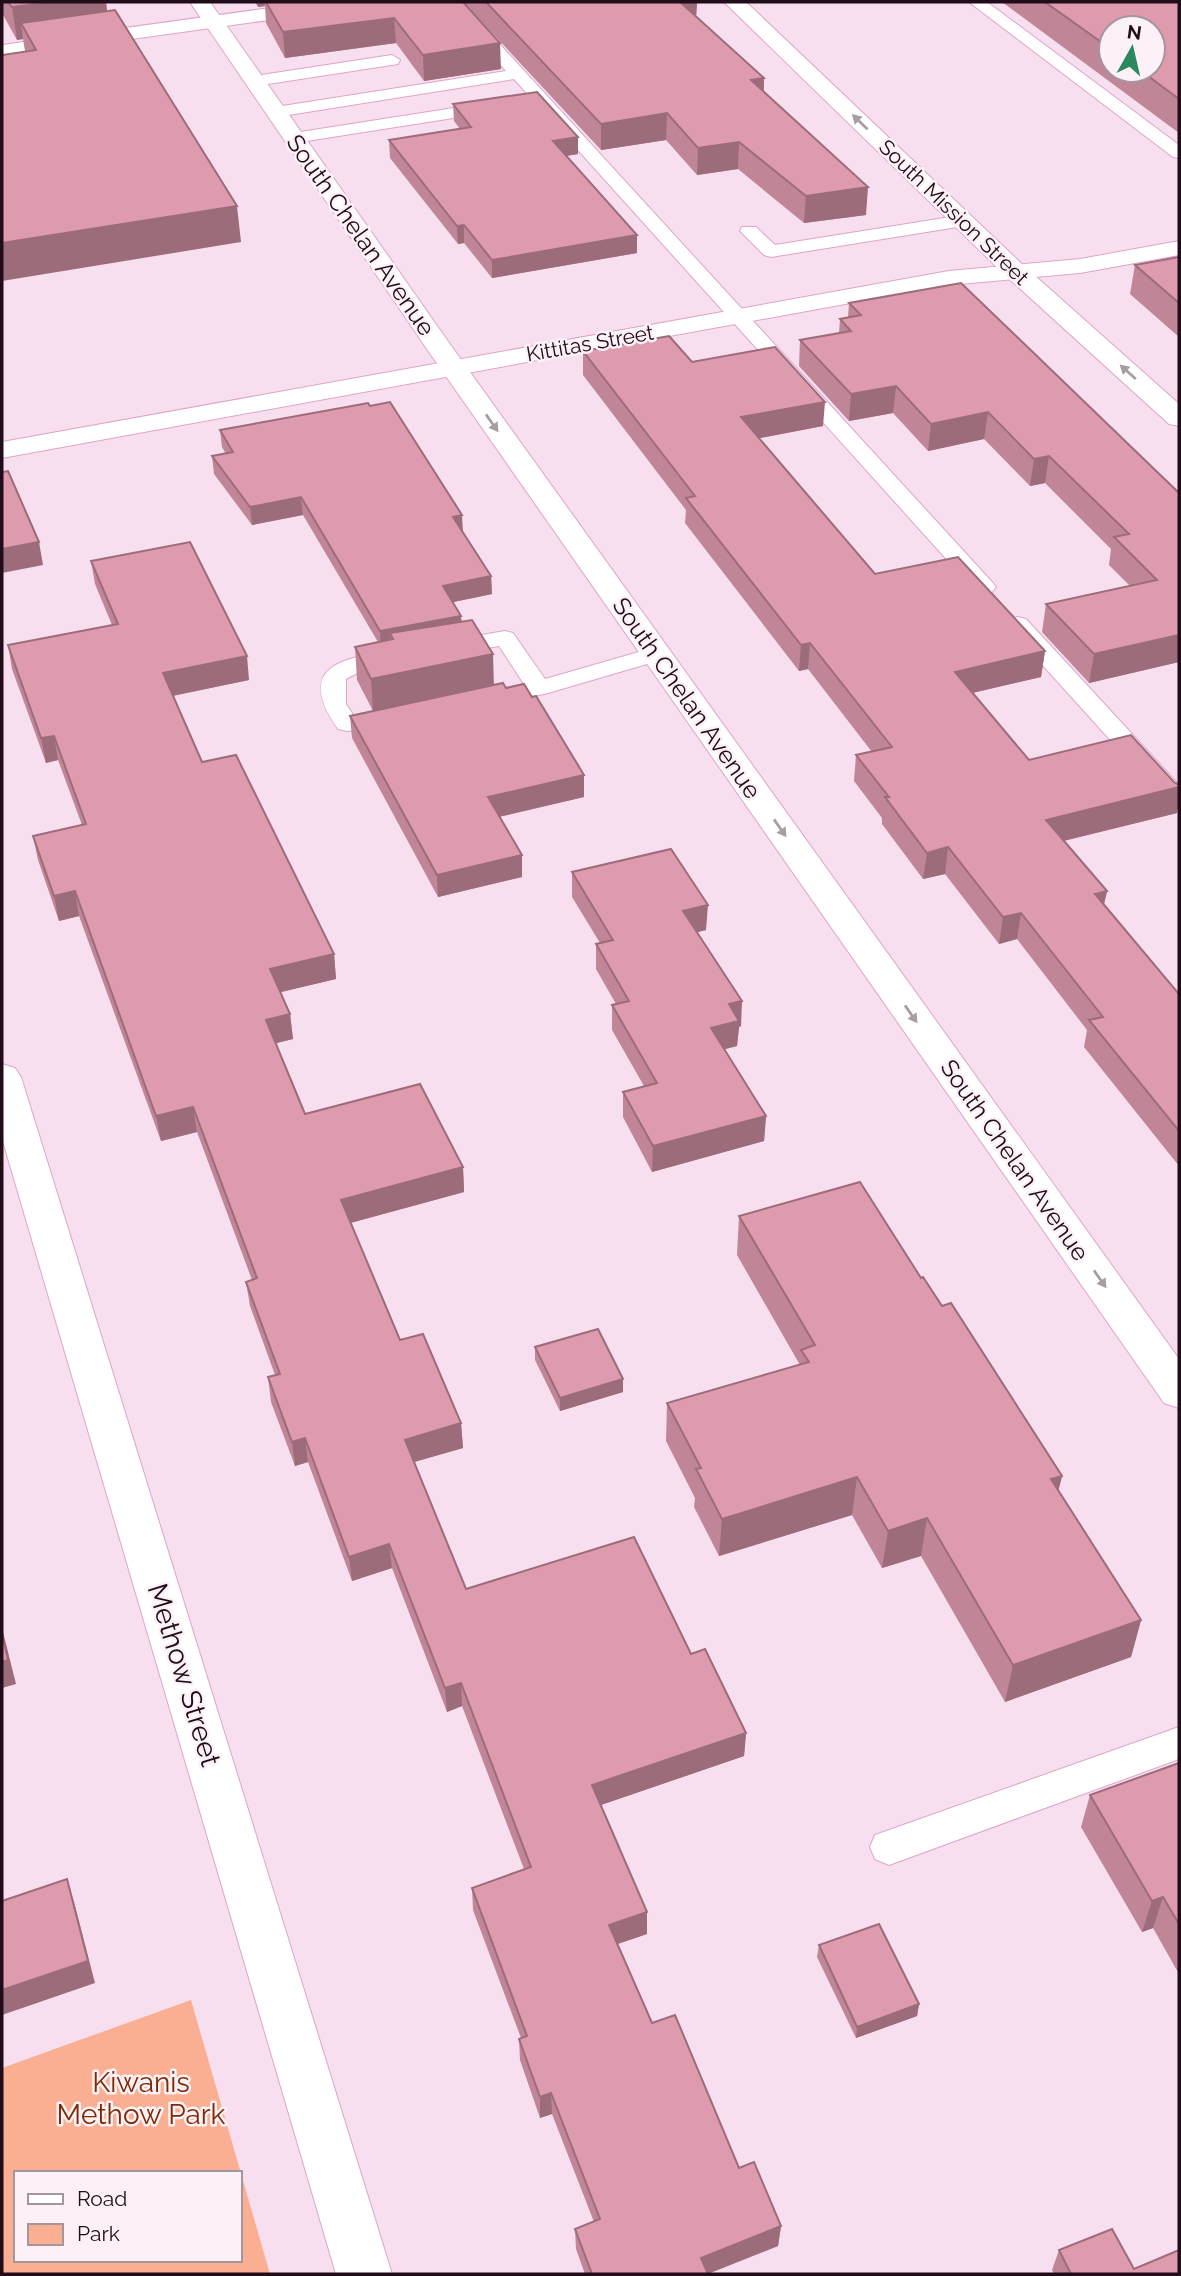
<svg xmlns="http://www.w3.org/2000/svg" width="1181" height="2276" font-family="Raleway,sans-serif">
<style>
.green{fill:#faae92;fill-rule:evenodd}
.lines{fill:none;stroke-linecap:round;stroke-linejoin:round}
.lane-casing{stroke:#dfa4ca;stroke-width:2}
.street-casing{stroke:#dfa4ca;stroke-width:2}
.secondary-casing{stroke:#dfa4ca;stroke-width:2}
.primary-casing{stroke:#dfa4ca;stroke-width:2}
.lane{fill:#fff;fill-rule:evenodd}
.street{fill:#fff;fill-rule:evenodd}
.secondary{fill:#fff;fill-rule:evenodd}
.primary{fill:#fff;fill-rule:evenodd}
.wall{fill:#c08596;fill-rule:evenodd}
.shaded-wall{fill:#9c6c7a}
.building{fill:#df9bae;stroke:#9c6c7a;stroke-width:2}
.oneway{fill:#a69ea3}
.labels{text-anchor:middle;dominant-baseline:central;stroke-width:5;stroke-linejoin:round;paint-order:stroke}
.far-street-label{font-size:21px;fill:#210c1a;stroke:#fdf1f8}
.street-label{font-size:24px;fill:#210c1a;stroke:#fdf1f8}
.near-street-label{font-size:28px;fill:#210c1a;stroke:#fdf1f8}
.near-park-label{font-size:28px;fill:#812900;stroke:#fdf1f8}
</style>
<rect width="100%" height="100%" fill="#f8dfef"/>
<path class="green" d="M191,2000L270,2274H2V2068ZM16,2173H240V2260H16Z"/>
<g class="lines">
<defs>
<g id="lane">
<polygon points="445,2 461,2 992,582 996,587 992,592 976,592 514,79 276,117 267,112 276,107 506,71"/>
<polygon points="969,2 987,2 1179,145 1179,158 1173,157"/>
<polygon points="392,55 400,60 398,64 255,86 247,81 255,76"/>
<polygon points="492,102 501,107 498,111 294,143 285,138 294,133"/>
<polygon points="963,215 972,221 970,225 771,257 764,255 740,231 742,227 756,227 775,245"/>
<polygon points="1018,617 1026,619 1179,785 1179,808 1170,806 1010,629 1006,624 1010,619"/>
<polygon points="505,631 513,633 545,679 656,647 664,649 668,654 664,659 548,693 491,706 482,704 479,699 482,694 524,684 499,646 447,655 439,653 435,648 439,643 447,641"/>
<path d="M395,650L403,652L407,657L403,662L367,668L346,679V704L354,716L391,712L400,714L403,719L400,724L347,731L338,729C295,667 340,658 395,650Z"/>
<polygon points="1179,1727 1179,1759 889,1865 875,1859 870,1847 875,1835"/>
</g>
<polygon id="street" points="2,1064 15,1068 21,1077 392,2274 336,2274 2,1138"/>
<g id="secondary">
<polygon points="313,2 366,2 363,6 356,8 2,57 2,45"/>
<polygon points="1179,241 1179,255 1080,273 949,285 2,458 2,442 949,271 1080,259"/>
</g>
<g id="primary">
<polygon points="190,2 210,2 447,340 1179,1359 1179,1408 1164,1403 429,352"/>
<polygon points="724,2 746,2 1024,266 1179,404 1179,426 1169,424 1006,276"/>
</g>
</defs>
<use href="#lane" class="lane-casing"/>
<use href="#street" class="street-casing"/>
<use href="#secondary" class="secondary-casing"/>
<use href="#primary" class="primary-casing"/>
<use href="#lane" class="lane"/>
<use href="#street" class="street"/>
<use href="#secondary" class="secondary"/>
<use href="#primary" class="primary"/>
</g>
<g class="wall">
<polygon points="2,2 106,2 107,11 241,242 25,51 23,39 17,40 2,13"/>
<polygon points="255,2 697,2 696,16 764,78 764,91 866,215 804,223 738,169 697,175 666,140 601,150 470,9 501,69 424,81 396,43 285,58 266,23 265,6 258,7"/>
<path d="M1002,2H1179V133ZM1111,28L1153,70H1111Z"/>
<polygon points="453,104 578,154 566,156 637,235 637,253 492,278 464,243 458,244 390,158 389,140 460,129 454,121"/>
<polygon points="1179,257 1179,337 1130,294 1135,265"/>
<polygon points="849,303 1133,450 1179,662 1089,683 1042,632 1046,604 1130,586 1109,565 1111,549 1045,483 1030,486 984,439 928,451 893,413 849,421 799,366 800,340 839,333 840,319 848,317"/>
<polygon points="583,351 692,362 823,426 759,438 875,574 1045,651 1041,677 972,693 1029,760 1174,782 1179,785 1179,800 1177,813 1064,841 1107,891 1104,904 1179,994 1179,1166 1084,1047 1087,1030 1017,939 999,944 945,874 923,879 882,824 882,818 854,781 856,755 872,752 808,669 799,671 685,523 686,510 583,375"/>
<polygon points="220,430 463,533 491,576 492,594 453,602 462,621 494,685 506,688 584,775 584,797 499,817 522,877 438,897 352,738 350,716 373,711 357,680 355,647 378,642 303,515 252,525 214,474 212,456 226,454 222,447"/>
<polygon points="91,561 249,680 173,696 202,762 334,954 336,979 280,992 290,1014 293,1039 275,1043 305,1114 463,1167 464,1192 350,1223 400,1340 461,1423 463,1448 414,1462 466,1589 691,1654 746,1733 744,1756 601,1805 647,1912 647,1934 617,1944 652,2023 739,2168 781,2226 778,2246 708,2274 585,2274 576,2249 575,2229 594,2222 552,2114 540,2118 520,2060 519,2039 521,2038 473,1910 472,1888 524,1869 462,1706 447,1712 392,1568 352,1581 308,1462 295,1466 271,1402 268,1377 275,1375 250,1306 246,1282 252,1280 197,1132 161,1141 79,916 59,921 38,860 33,836 82,825 58,760 46,763 12,669 8,645 112,625 95,584"/>
<polygon points="572,872 706,930 697,932 741,1026 739,1027 737,1046 724,1049 766,1116 764,1141 652,1172 623,1117 623,1092 644,1086 612,1030 612,1005 616,1004 596,969 596,944 600,943 572,897"/>
<polygon points="739,1216 921,1278 942,1306 1062,1476 1058,1491 1141,1620 1131,1657 1005,1702 921,1556 882,1568 852,1515 719,1556 694,1507 695,1498 666,1441 667,1403 800,1365 737,1255"/>
<polygon points="535,1347 623,1379 623,1392 560,1411 535,1360"/>
<polygon points="1179,1763 1179,1974 1153,1928 1142,1932 1081,1827 1090,1795"/>
<polygon points="819,1945 919,2004 917,2016 856,2038 817,1957"/>
<polygon points="1059,2250 1134,2269 1179,2274 1054,2274 1052,2270"/>
</g>
<g class="shaded-wall">
<polygon points="52,2 106,2 109,27 21,23 23,39 17,40 12,7"/>
<polygon points="257,2 264,2 265,6 258,7"/>
<polygon points="674,2 697,2 696,19"/>
<polygon points="394,18 396,43 285,58 283,32"/>
<polygon points="500,43 501,69 424,81 423,55"/>
<polygon points="764,78 763,104 751,80"/>
<polygon points="667,113 666,140 601,150 601,124"/>
<polygon points="578,137 578,154 553,158 553,141"/>
<polygon points="739,142 738,169 697,175 698,148"/>
<polygon points="868,187 866,215 804,223 806,196"/>
<polygon points="237,206 241,242 2,281 2,243"/>
<polygon points="464,225 464,243 458,244 457,226"/>
<polygon points="637,235 637,253 492,278 492,260"/>
<polygon points="896,386 893,413 849,421 851,394"/>
<polygon points="825,402 823,426 740,442 741,417"/>
<polygon points="988,412 984,439 928,451 931,424"/>
<polygon points="1049,456 1045,483 1030,486 1034,459"/>
<polygon points="301,497 303,515 252,525 250,507"/>
<polygon points="462,515 463,533 453,517"/>
<polygon points="39,542 43,565 2,573 2,549"/>
<polygon points="491,576 492,594 444,604 443,586"/>
<polygon points="461,616 462,635 393,639 390,633 391,647 381,649 380,631"/>
<polygon points="1179,635 1179,662 1089,683 1094,654"/>
<polygon points="810,643 808,669 799,671 801,645"/>
<polygon points="1045,651 1041,677 951,698 955,672"/>
<polygon points="493,654 494,688 373,712 371,679"/>
<polygon points="247,656 249,680 166,697 163,673"/>
<polygon points="54,736 58,760 46,763 41,738"/>
<polygon points="584,775 584,797 489,819 488,797"/>
<polygon points="1179,787 1179,800 1177,813 1042,846 1046,820"/>
<polygon points="948,847 945,874 923,879 927,853"/>
<polygon points="522,855 522,877 438,897 437,875"/>
<polygon points="75,891 79,916 59,921 54,896"/>
<polygon points="1107,891 1101,917 1095,894"/>
<polygon points="708,905 706,930 682,936 683,911"/>
<polygon points="1021,913 1017,939 999,944 1003,917"/>
<polygon points="334,954 336,979 273,994 270,969"/>
<polygon points="742,1001 741,1026 739,1027 737,1046 710,1053 711,1028 729,1004"/>
<polygon points="290,1014 293,1039 269,1045 266,1020"/>
<polygon points="193,1107 197,1132 161,1141 156,1116"/>
<polygon points="766,1116 764,1141 652,1172 653,1146"/>
<polygon points="463,1167 464,1192 343,1225 341,1200"/>
<polygon points="623,1379 623,1392 560,1411 560,1398"/>
<polygon points="461,1423 463,1448 407,1464 405,1440"/>
<polygon points="305,1438 308,1462 295,1466 292,1442"/>
<polygon points="1062,1476 1053,1513 1051,1479"/>
<polygon points="857,1477 852,1515 719,1556 722,1519"/>
<polygon points="927,1518 921,1556 882,1568 888,1531"/>
<polygon points="389,1544 392,1568 352,1581 349,1557"/>
<polygon points="1141,1620 1131,1657 1005,1702 1013,1665"/>
<polygon points="2,1628 16,1684 2,1688"/>
<polygon points="461,1683 462,1706 447,1712 445,1688"/>
<polygon points="746,1733 744,1756 592,1808 592,1785"/>
<polygon points="67,1879 74,1902 95,1983 2,2015 2,1990"/>
<polygon points="1163,1897 1153,1928 1142,1932 1152,1901"/>
<polygon points="647,1912 647,1934 609,1947 609,1925"/>
<polygon points="919,2004 917,2016 856,2038 857,2027"/>
<polygon points="551,2093 552,2114 540,2118 540,2097"/>
<polygon points="781,2226 778,2246 707,2274 701,2258"/>
</g>
<g class="building">
<polygon points="8,2 52,2 12,7"/>
<polygon points="266,2 463,2 500,43 423,55 394,18 283,32"/>
<polygon points="486,2 680,2 764,78 751,80 868,187 806,196 739,142 698,148 667,113 601,124"/>
<polygon points="1045,2 1179,2 1179,99 1140,70 1153,70 1153,28 1111,28 1111,49"/>
<polygon points="115,10 237,206 2,243 2,55 36,50 21,23"/>
<polygon points="537,92 578,137 553,141 637,235 492,260 464,225 457,226 389,140 471,127 453,104"/>
<polygon points="1179,257 1179,303 1135,265"/>
<polygon points="961,283 1179,493 1179,635 1094,654 1046,604 1157,580 1114,537 1129,534 1049,456 1034,459 988,412 931,424 896,386 851,394 800,340 851,331 840,319 861,315 849,303"/>
<polygon points="669,336 692,362 775,347 825,402 741,417 875,574 958,557 1045,651 955,672 1029,760 1131,735 1174,782 1179,785 1179,787 1046,820 1107,891 1095,894 1179,994 1179,1131 1089,1020 1103,1017 1021,913 1003,917 948,847 927,853 885,797 889,797 856,755 892,747 810,643 801,645 686,498 695,496 583,351"/>
<polygon points="390,402 462,515 453,517 491,576 443,586 461,616 380,631 301,497 250,507 212,456 233,452 220,430 368,403 370,406"/>
<polygon points="8,471 39,542 2,549 2,472"/>
<polygon points="190,542 247,656 163,673 202,762 236,755 334,954 270,969 290,1014 266,1020 305,1114 420,1084 463,1167 341,1200 400,1340 423,1334 461,1423 405,1440 466,1589 634,1537 691,1654 705,1649 746,1733 592,1785 647,1912 609,1925 652,2023 675,2015 739,2168 754,2162 781,2226 701,2258 708,2274 592,2274 575,2229 600,2219 551,2093 540,2097 519,2039 527,2036 472,1888 531,1867 461,1683 445,1688 389,1544 349,1557 305,1438 292,1442 268,1377 280,1374 246,1282 257,1278 193,1107 156,1116 75,891 54,896 33,836 86,824 54,736 41,738 8,645 118,624 91,561"/>
<polygon points="472,620 493,654 371,679 355,647 393,639 390,633"/>
<polygon points="503,683 506,688 524,684 532,697 536,696 584,775 488,797 522,855 437,875 350,716"/>
<polygon points="671,849 708,905 683,911 742,1001 729,1004 739,1021 711,1028 766,1116 653,1146 623,1092 657,1083 612,1005 629,1001 596,944 613,940 572,872"/>
<polygon points="860,1182 921,1278 923,1277 942,1306 951,1303 1062,1476 1051,1479 1141,1620 1013,1665 927,1518 888,1531 857,1477 722,1519 696,1469 701,1468 667,1403 809,1362 801,1350 815,1345 739,1216"/>
<polygon points="598,1329 623,1379 560,1398 535,1347"/>
<polygon points="2,1633 8,1660 2,1662"/>
<polygon points="1179,1763 1179,1924 1163,1897 1152,1901 1090,1795"/>
<polygon points="67,1879 88,1961 2,1990 2,1901"/>
<polygon points="879,1924 919,2004 857,2027 819,1945"/>
<polygon points="1112,2229 1134,2269 1179,2250 1179,2274 1071,2274 1059,2250"/>
</g>
<defs><path id="oneway-solid" d="M-6-.8H1V-3.2L6.5 0L1 3.2V.8H-6Z" transform="scale(1.75)"/></defs>
<g class="oneway">
<use href="#oneway-solid" transform="translate(860 122) rotate(-136)"/>
<use href="#oneway-solid" transform="translate(1128 372) rotate(-138)"/>
<use href="#oneway-solid" transform="translate(492 423) rotate(55)"/>
<use href="#oneway-solid" transform="translate(780 828) rotate(55)"/>
<use href="#oneway-solid" transform="translate(911 1014) rotate(55)"/>
<use href="#oneway-solid" transform="translate(1100 1279) rotate(55)"/>
</g>
<g class="labels">
<g class="far-street-label">
<text transform="translate(954 212) rotate(44)">South Mission Street</text>
<text transform="translate(590 343) rotate(-10)">Kittitas Street</text>
</g>
<g class="street-label">
<text transform="translate(361 235) rotate(55)">South Chelan Avenue</text>
<text transform="translate(687 698) rotate(55)">South Chelan Avenue</text>
<text transform="translate(1015 1160) rotate(55)">South Chelan Avenue</text>
</g>
<g class="near-street-label">
<text transform="translate(184 1675) rotate(73)">Methow Street</text>
</g>
<g class="near-park-label">
<text x="141" y="2082">Kiwanis<tspan x="141" dy="32">Methow Park</tspan></text>
</g>
</g>
<rect width="1181" height="2276" fill="none" stroke="#210c1a" stroke-width="7"/>
<rect x="14" y="2171" width="228" height="91" fill="#fdf1f8" stroke="#a5959f" stroke-width="2"/>
<rect x="28" y="2194" width="35" height="10" fill="#ffffff" stroke="#a5959f" stroke-width="2"/>
<text x="77" y="2206" font-size="21" fill="#210c1a">Road</text>
<rect x="28" y="2224" width="35" height="21" fill="#faae92" stroke="#a5959f" stroke-width="2"/>
<text x="77" y="2241" font-size="21" fill="#210c1a">Park</text>
<g transform="translate(1132 49) rotate(8)"><circle r="33" fill="#fdf1f8" stroke="#a5959f" stroke-width="2"/>
<path d="M0-5L12 26L0 18L-12 26Z" fill="#2b885f"/>
<text y="-10" font-size="19" font-weight="bold" text-anchor="middle" fill="#210c1a">N</text>
</g>
</svg>
